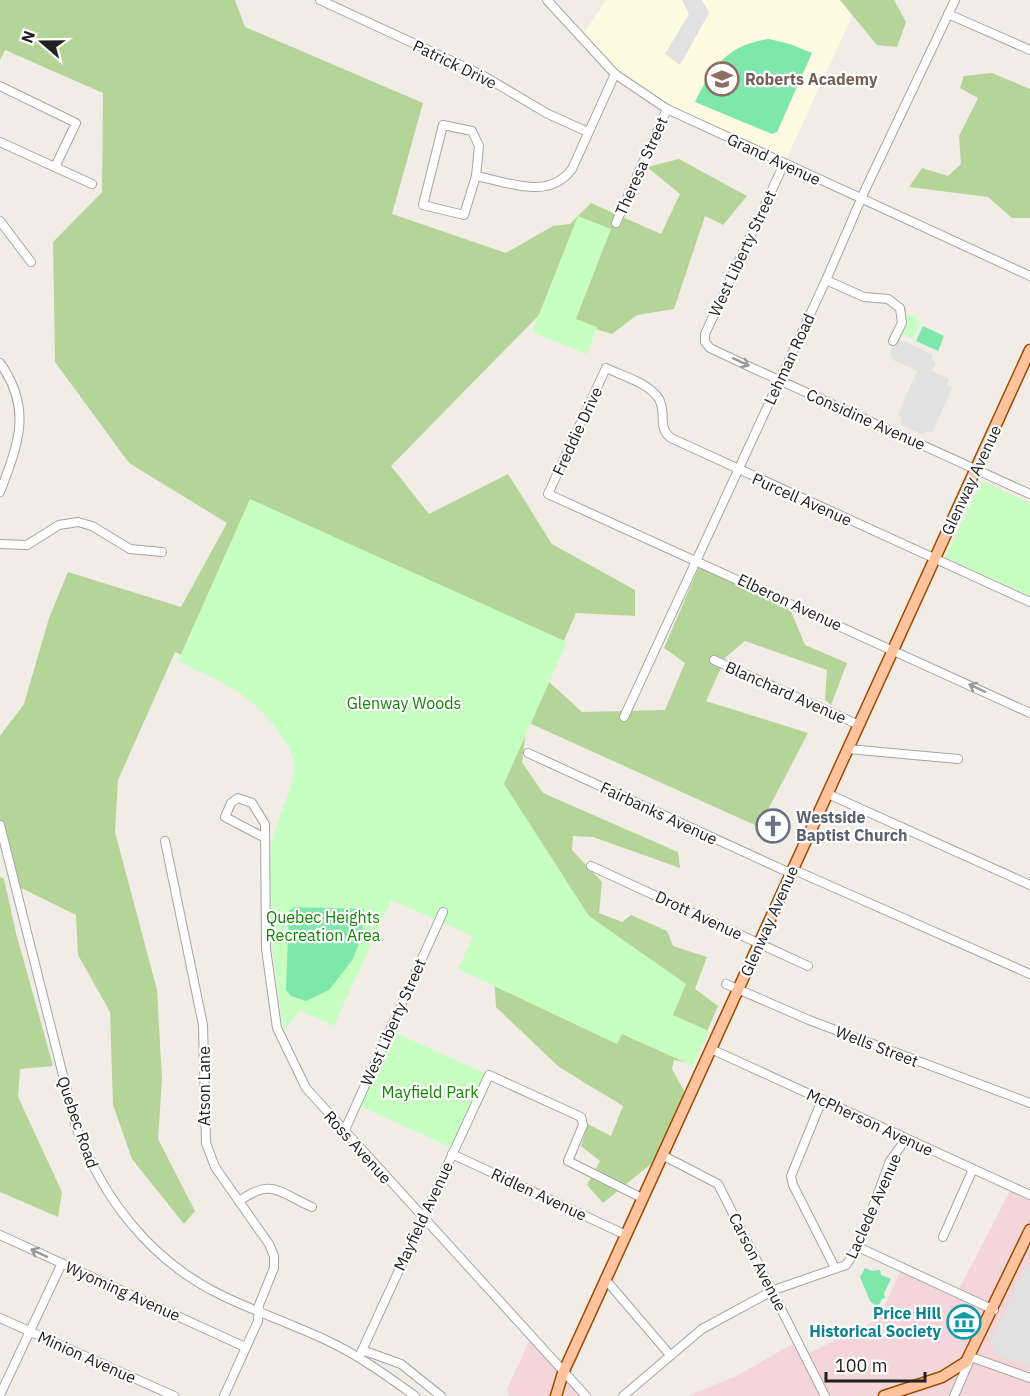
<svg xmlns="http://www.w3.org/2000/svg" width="1030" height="1396" font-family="'IBM Plex Sans',sans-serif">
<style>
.commercial{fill:#f4d5d9}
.education{fill:#fffae2}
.forest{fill:#b5d598}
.park{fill:#c7fec1}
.pitch{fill:#7ee7ab}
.parking{fill:#e1e1e1}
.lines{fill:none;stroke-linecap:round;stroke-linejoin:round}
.minor-casing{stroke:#a5a5a5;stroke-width:10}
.major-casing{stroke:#9d4c00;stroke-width:13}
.minor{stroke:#fff;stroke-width:8}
.major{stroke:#ffc39e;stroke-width:10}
.oneway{stroke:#9b9b9b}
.labels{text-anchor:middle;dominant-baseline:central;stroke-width:4.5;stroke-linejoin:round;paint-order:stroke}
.street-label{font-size:16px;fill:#212121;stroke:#fff}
.education-label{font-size:16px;font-weight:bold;fill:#785e54;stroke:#fff;text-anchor:start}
.park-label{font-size:16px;fill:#108602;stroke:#fff}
.worship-label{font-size:16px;font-weight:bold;fill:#5b616d;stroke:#fff;text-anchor:start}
.culture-label{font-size:16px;font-weight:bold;fill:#0d838f;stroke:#fff;text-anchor:end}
</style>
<rect width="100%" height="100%" fill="#f2ece6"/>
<g class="commercial">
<polygon points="1012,1187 1030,1195 1030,1396 688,1396 736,1376 798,1341 805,1355 879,1319 902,1267 957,1293"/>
<polygon points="531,1337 585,1396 509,1396 507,1389"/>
</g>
<polygon class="education" points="606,0 840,0 852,16 784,164 646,96 580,39"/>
<g class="forest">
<polygon points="0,0 235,0 245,27 423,103 392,214 506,253 553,226 570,224 591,203 661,234 680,194 647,167 679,159 747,196 723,225 705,216 674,309 637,315 612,334 541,313 391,466 429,514 508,474 552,544 635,590 635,616 576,613 547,680 582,712 665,710 685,663 664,648 699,567 791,611 805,645 847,663 831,705 825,700 827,670 745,641 726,657 706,701 808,733 759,827 527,722 522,762 543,793 678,852 680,868 593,837 573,836 572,850 602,882 599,913 622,922 631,915 667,931 673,946 707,957 695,989 718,1006 693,1064 674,1060 672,1069 688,1098 662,1155 603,1203 587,1185 600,1161 581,1146 588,1124 611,1136 623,1106 559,1067 496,1007 492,945 453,901 316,894 273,842 306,773 302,727 240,682 175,652 118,780 115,832 157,990 162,1079 158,1139 195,1211 184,1224 132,1159 113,1105 110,1012 78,955 76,915 13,884 0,825 0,736 24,704 49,618 68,572 181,607 227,523 129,463 55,362 53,242 102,192 103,93 5,50 0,60"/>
<polygon points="840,0 894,0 906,22 897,47 877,45"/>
<polygon points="992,73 1030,89 1030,218 1012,218 988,197 909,187 922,168 948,176 961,164 959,136 978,98 960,88 964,76"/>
<polygon points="0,877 4,879 16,933 53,1066 20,1069 18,1097 62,1192 58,1217 0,1192"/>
</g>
<g class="park">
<polygon points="578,216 611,229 576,319 597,327 587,354 532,332"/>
<polygon points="908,315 912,315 921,321 913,339 901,334"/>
<polygon points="982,481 1030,503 1030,596 945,557"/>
<path d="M250,499L567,642L504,784L589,916L686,984L673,1015L709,1031L693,1066L622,1034L617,1044L458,969L473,936L391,900L334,1026L300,1010L284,1031C274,971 266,911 271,850C273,825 294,790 294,767C293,752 285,741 277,730C246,689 222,683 178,661Z"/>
<polygon points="389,1030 489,1075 454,1149 356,1104"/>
</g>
<g class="pitch">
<path d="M769,39L790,44L812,53L777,132L772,134L695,102C712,66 728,45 769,39Z"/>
<polygon points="923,326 944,336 938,351 916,341"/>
<polygon points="294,907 364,909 362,935 353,959 329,990 306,1001 291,996 286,990 289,911"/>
<polygon points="865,1268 872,1271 880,1270 881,1275 891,1279 884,1293 885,1298 882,1299 878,1308 870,1301 860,1277"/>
</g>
<g class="parking">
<polygon points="682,0 702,0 709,13 680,65 665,54 689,14"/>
<polygon points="897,338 933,355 932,360 936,362 932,371 949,379 947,385 952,388 932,433 927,431 923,435 900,424 902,418 898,414 917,371 893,360 890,353"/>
<polygon points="1026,1264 1030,1266 1030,1367 992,1353 994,1346 990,1343"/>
</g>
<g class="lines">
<defs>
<g id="minor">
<polyline points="320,0 482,75 548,114 588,132"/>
<polyline points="547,0 615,74 667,109 1030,276"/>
<polyline points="948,14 1030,50"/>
<polyline points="0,86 76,123 55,167"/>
<polyline points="0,142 92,184"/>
<polyline points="784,164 705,334 705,342 710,348 748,366 1030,494"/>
<path d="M476,176L464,215L423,205L443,125L472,131L479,146L476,176C508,182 548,201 572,169L615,74"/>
<polyline points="0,221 31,262"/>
<polyline points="616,223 667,109"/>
<polyline points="826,280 864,297 888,299 900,308 902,323 893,341"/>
<path d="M0,363C33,409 18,445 0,492"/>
<polyline points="0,544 27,545 59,525 78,522 92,526 130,549 162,552"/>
<path d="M1030,602L671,438C657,428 667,413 659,399C649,383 623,376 606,368L548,494L1030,713"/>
<polyline points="714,660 859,725"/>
<polyline points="624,717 826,280 865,190 955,0"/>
<polyline points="848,749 958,759"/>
<polyline points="528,753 790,873"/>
<polyline points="828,794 1030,885"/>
<path d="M0,825L76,1127C103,1199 151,1261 221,1295C256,1312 292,1324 326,1340C358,1355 386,1375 415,1396"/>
<polyline points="265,838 225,817 231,803 238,798 252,803 265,824 266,949 277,1028 306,1088 586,1396"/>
<polyline points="165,841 203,1025 206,1143 215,1167 269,1244 274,1256 274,1268 259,1305 258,1321 224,1396"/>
<polyline points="591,866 808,966"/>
<polyline points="792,869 1030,974"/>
<polyline points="726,984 809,1020 1030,1103"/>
<polyline points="711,1049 1030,1195"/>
<polyline points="822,1100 791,1176 793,1185 835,1268"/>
<polyline points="344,1132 443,912"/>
<polyline points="452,1154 626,1235"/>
<polyline points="662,1155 718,1184 825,1396"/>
<path d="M239,1201C272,1178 278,1192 312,1207"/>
<polyline points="0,1235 245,1347"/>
<polyline points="943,1237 973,1169"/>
<polyline points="858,1247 994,1310"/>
<polyline points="605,1279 670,1355"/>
<polyline points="0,1318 174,1396"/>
<polyline points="362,1350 401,1364 441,1396"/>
<polyline points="359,1357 489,1075 581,1117 583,1125 568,1161 642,1198"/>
<polyline points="0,1395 62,1263"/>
<polyline points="623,1396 702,1329 774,1290 846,1265 858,1247 890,1161 906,1139"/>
<polyline points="954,1396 971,1357 1030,1378"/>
</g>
<g id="major">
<polyline points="556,1396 563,1373 626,1235 1030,350"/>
<polyline points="884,1396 942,1377 966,1362 1030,1230"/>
</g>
</defs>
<use href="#minor" class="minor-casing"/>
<use href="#major" class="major-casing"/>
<use href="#minor" class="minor"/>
<use href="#major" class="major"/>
</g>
<defs><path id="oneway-shaft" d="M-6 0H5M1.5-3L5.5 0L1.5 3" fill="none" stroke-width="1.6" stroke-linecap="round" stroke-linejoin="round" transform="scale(1.5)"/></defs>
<g class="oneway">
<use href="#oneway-shaft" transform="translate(741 362) rotate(25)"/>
<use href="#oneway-shaft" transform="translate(977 688) rotate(-155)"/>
<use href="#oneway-shaft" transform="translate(39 1253) rotate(-155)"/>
</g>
<defs>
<symbol id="school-ring" viewBox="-11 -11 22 22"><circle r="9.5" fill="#fff" stroke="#8d6e63" stroke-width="1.5"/><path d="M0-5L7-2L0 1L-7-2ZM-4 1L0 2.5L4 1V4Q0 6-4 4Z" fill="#8d6e63"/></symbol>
<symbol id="church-ring" viewBox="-11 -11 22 22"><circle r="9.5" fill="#fff" stroke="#6b7280" stroke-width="1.5"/><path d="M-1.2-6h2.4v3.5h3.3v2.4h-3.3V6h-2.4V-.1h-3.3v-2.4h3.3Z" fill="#6b7280"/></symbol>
<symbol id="museum-ring" viewBox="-11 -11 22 22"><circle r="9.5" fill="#fff" stroke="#0f9aa8" stroke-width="1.5"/><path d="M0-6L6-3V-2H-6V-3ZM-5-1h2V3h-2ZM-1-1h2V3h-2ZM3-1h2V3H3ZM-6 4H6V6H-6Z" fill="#0f9aa8"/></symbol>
</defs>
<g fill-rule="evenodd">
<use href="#school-ring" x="703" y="60" width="38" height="38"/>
<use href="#church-ring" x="754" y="807" width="38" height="38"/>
<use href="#museum-ring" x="945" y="1303" width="38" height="38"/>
</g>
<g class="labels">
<g class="street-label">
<text transform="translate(455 64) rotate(26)">Patrick Drive</text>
<text transform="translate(774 159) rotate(25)">Grand Avenue</text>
<text transform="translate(641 166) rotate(-66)">Theresa Street</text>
<text transform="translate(742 253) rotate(-65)">West Liberty Street</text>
<text transform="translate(789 359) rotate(-65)">Lehman Road</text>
<text transform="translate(866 419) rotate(24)">Considine Avenue</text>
<text transform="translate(577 431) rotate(-65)">Freddie Drive</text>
<text transform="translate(971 480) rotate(-65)">Glenway Avenue</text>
<text transform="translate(802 499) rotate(24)">Purcell Avenue</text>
<text transform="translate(790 602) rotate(25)">Elberon Avenue</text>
<text transform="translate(786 692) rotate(24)">Blanchard Avenue</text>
<text transform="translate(659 813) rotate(25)">Fairbanks Avenue</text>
<text transform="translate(699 915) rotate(25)">Drott Avenue</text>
<text transform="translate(769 921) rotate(-66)">Glenway Avenue</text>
<text transform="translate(393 1022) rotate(-66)">West Liberty Street</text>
<text transform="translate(877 1046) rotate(21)">Wells Street</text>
<text transform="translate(204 1086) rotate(-90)">Atson Lane</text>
<text transform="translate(78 1122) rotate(71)">Quebec Road</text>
<text transform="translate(870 1122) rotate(25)">McPherson Avenue</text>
<text transform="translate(358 1147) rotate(48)">Ross Avenue</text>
<text transform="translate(539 1194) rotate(25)">Ridlen Avenue</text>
<text transform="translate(873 1206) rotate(-66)">Laclede Avenue</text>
<text transform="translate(423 1216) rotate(-65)">Mayfield Avenue</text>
<text transform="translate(758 1262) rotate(63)">Carson Avenue</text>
<text transform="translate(123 1291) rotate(24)">Wyoming Avenue</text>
<text transform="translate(87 1357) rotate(24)">Minion Avenue</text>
</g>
<g class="education-label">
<text x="745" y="79">Roberts Academy</text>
</g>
<g class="park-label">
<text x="404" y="703">Glenway Woods</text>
<text x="323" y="917">Quebec Heights<tspan x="323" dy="18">Recreation Area</tspan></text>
<text x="430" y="1092">Mayfield Park</text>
</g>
<g class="worship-label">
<text x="796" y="817">Westside<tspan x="796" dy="18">Baptist Church</tspan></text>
</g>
<g class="culture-label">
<text x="941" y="1313">Price Hill<tspan x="941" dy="18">Historical Society</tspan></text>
</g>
</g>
<g transform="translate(42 42) rotate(290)" stroke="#ffffff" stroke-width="4.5" paint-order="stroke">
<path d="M0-4.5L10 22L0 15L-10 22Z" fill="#212121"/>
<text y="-9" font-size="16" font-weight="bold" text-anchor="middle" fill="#212121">N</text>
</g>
<path d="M826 1372v9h99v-9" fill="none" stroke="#212121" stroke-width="3"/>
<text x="835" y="1372" font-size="18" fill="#212121" stroke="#ffffff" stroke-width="4.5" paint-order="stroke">100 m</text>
</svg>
